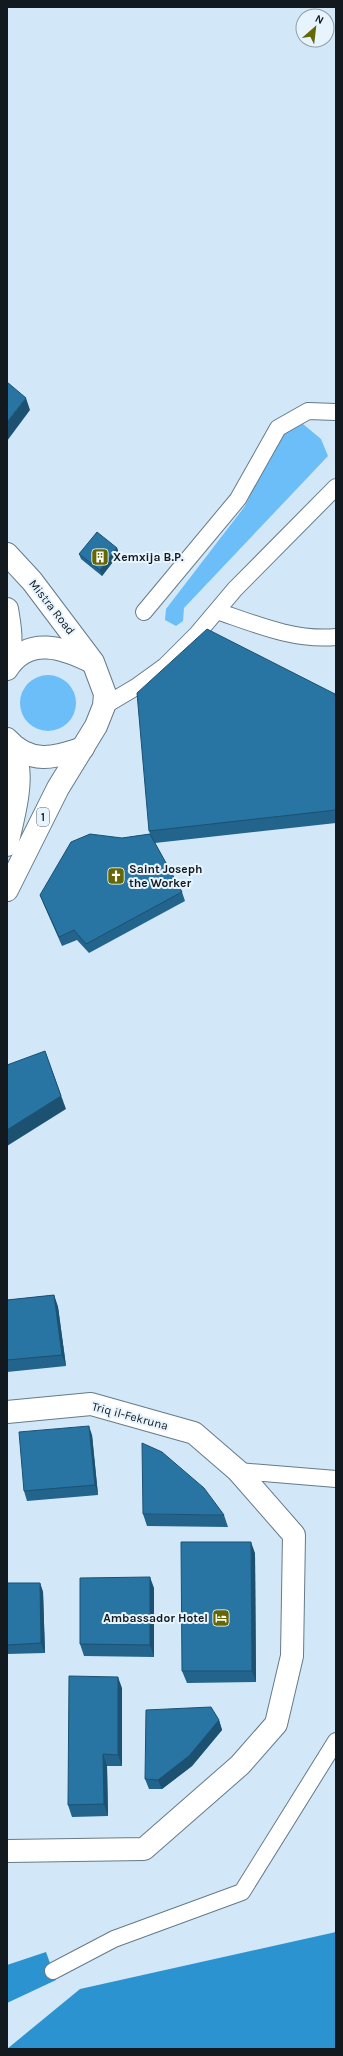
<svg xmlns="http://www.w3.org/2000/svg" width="343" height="2056" font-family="Karla,sans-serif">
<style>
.green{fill:#6bbef7}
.water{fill:#2c93d1}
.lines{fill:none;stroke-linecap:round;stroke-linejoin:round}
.lane-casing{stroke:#667a88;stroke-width:18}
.street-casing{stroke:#667a88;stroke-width:24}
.primary-casing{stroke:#667a88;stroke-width:24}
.lane{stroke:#fff;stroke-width:16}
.street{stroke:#fff;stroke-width:22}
.primary{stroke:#fff;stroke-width:22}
.wall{fill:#22648c}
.shaded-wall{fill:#1c5172}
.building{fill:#2874a3;stroke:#1c5172}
.labels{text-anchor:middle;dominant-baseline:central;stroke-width:4;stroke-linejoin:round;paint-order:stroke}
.shield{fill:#e7f4fe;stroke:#525b62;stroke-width:1}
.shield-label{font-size:11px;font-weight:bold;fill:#121a1f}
.poi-label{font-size:12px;font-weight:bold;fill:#121a1f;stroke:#e7f4fe;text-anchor:start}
.street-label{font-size:12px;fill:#121a1f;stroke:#e7f4fe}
</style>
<rect width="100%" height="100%" fill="#d2e8f9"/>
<g class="green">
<polygon points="303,424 321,439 328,456 184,608 183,621 176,626 165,620 166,609 245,506 279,435"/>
<circle cx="48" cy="703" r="28"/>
</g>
<g class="water">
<polygon points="336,1932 336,2049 7,2049 80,1989"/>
<polygon points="46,1952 56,1980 7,2003 7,1965"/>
</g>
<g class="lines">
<defs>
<g id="lane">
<path d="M217,611C255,624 295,641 336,637"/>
<polyline points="144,612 238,499 278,428 308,411 336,412"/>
<polyline points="104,706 136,687 165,666 197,634 235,589 336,487"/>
<polyline points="238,1471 336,1479"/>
<polyline points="53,1971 114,1939 242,1892 336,1741"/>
</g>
<polyline id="street" points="7,1412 91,1404 194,1433 238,1471 294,1535 292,1656 276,1724 240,1765 144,1849 7,1851"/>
<g id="primary">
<polyline points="7,554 32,581 93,662 105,694 104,706 96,726 58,788 7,890"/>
<path d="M7,609C10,626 13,644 7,661"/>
<path d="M7,669C28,635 64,648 92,662"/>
<path d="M7,739C30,765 55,758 83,748"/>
<path d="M7,743C10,749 16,756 17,762C23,785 12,822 7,845"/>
</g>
</defs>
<use href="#lane" class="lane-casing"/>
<use href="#street" class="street-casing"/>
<use href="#primary" class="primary-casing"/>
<use href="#lane" class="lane"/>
<use href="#street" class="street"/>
<use href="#primary" class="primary"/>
</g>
<g class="wall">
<polygon points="117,548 119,554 102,576 81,559 79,554"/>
<polygon points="336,696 336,823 155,843 182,892 185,901 89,953 77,940 62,946 44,905 40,895 122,838 150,834 149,831"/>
<polygon points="54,1295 58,1307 66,1366 7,1372 7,1300"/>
<polygon points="92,1435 98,1495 27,1501 24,1491"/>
<polygon points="143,1514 224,1515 228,1527 147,1526"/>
<polygon points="255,1553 256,1682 187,1683 182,1671"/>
<polygon points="7,1583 40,1583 43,1592 45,1653 7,1654"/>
<polygon points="154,1588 154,1657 84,1656 80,1644"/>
<polygon points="122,1688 122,1766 107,1766 108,1816 72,1817 68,1805"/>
<polygon points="219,1720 222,1730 192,1766 162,1789 149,1789 145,1779"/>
</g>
<g class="shaded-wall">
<polygon points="26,398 30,410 7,441 7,422"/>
<polygon points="117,548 119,554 102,576 100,570"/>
<polygon points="45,1051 66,1109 7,1146 7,1130"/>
<polygon points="54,1295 58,1307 66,1366 62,1355"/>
<polygon points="89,1426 92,1435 98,1495 95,1485"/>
<polygon points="251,1542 255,1553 256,1682 252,1671"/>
<polygon points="150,1577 154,1588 154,1657 150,1645"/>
<polygon points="40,1583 43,1592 45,1653 41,1643"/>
<polygon points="118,1677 122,1688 122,1766 118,1755"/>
<polygon points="219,1720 222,1730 192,1766 162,1789 158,1780"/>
<polygon points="103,1754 107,1766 108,1816 104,1804"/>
</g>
<g class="building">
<polygon points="7,382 26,398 7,422"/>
<polygon points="97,532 117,548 100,570 79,554"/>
<polygon points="207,629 335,694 336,702 336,810 149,831 137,693"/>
<polygon points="90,834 122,838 150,834 182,892 86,944 74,930 59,937 40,895 71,842"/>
<polygon points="45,1051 61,1096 7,1130 7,1065"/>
<polygon points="54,1295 62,1355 7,1360 7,1300"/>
<polygon points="89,1426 95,1485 24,1491 19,1432"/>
<polygon points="142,1443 162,1452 204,1488 224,1515 143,1514"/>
<polygon points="181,1542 251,1542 252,1671 182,1671"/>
<polygon points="150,1577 150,1645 80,1644 80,1578"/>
<polygon points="7,1583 40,1583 41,1643 7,1645"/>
<polygon points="69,1676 118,1677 118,1755 103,1754 104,1804 68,1805"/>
<polygon points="211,1707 219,1720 189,1756 158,1780 145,1779 146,1710"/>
</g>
<defs>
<symbol id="building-square" viewBox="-11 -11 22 22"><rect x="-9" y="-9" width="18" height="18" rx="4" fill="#636704" stroke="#e7f4fe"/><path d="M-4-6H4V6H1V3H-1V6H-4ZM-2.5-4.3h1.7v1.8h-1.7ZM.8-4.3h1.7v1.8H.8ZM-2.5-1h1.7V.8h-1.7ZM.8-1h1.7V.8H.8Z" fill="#fff"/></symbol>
<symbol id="church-square" viewBox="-11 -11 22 22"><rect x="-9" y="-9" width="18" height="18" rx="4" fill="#636704" stroke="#e7f4fe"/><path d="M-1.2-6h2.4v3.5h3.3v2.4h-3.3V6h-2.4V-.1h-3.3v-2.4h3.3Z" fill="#fff"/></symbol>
<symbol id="hotel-square" viewBox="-11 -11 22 22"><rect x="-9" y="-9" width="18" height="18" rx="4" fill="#636704" stroke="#e7f4fe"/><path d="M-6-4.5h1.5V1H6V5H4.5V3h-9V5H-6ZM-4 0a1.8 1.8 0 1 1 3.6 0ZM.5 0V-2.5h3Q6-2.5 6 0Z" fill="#fff"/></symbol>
</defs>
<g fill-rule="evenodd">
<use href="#building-square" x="90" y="547" width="20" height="20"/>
<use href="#church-square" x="106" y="866" width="20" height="20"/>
<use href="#hotel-square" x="211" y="1608" width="20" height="20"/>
</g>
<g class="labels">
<rect class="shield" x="37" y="808" width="12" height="18" rx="3"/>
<g class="shield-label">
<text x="43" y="817">1</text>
</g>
<g class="poi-label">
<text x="113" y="557">Xemxija B.P.</text>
<text x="129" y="869">Saint Joseph<tspan x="129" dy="14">the Worker</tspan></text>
<text x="208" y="1618" text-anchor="end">Ambassador Hotel</text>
</g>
<g class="street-label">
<text transform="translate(52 607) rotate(52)">Mistra Road</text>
<text transform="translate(130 1416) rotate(15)">Triq il-Fekruna</text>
</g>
</g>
<rect width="343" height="2056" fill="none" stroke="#121a1f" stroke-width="16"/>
<g transform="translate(315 28) rotate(28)"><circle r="19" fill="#e7f4fe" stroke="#929da5"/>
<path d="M0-3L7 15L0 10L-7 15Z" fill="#636704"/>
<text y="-6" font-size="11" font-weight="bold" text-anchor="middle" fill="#121a1f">N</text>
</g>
</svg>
